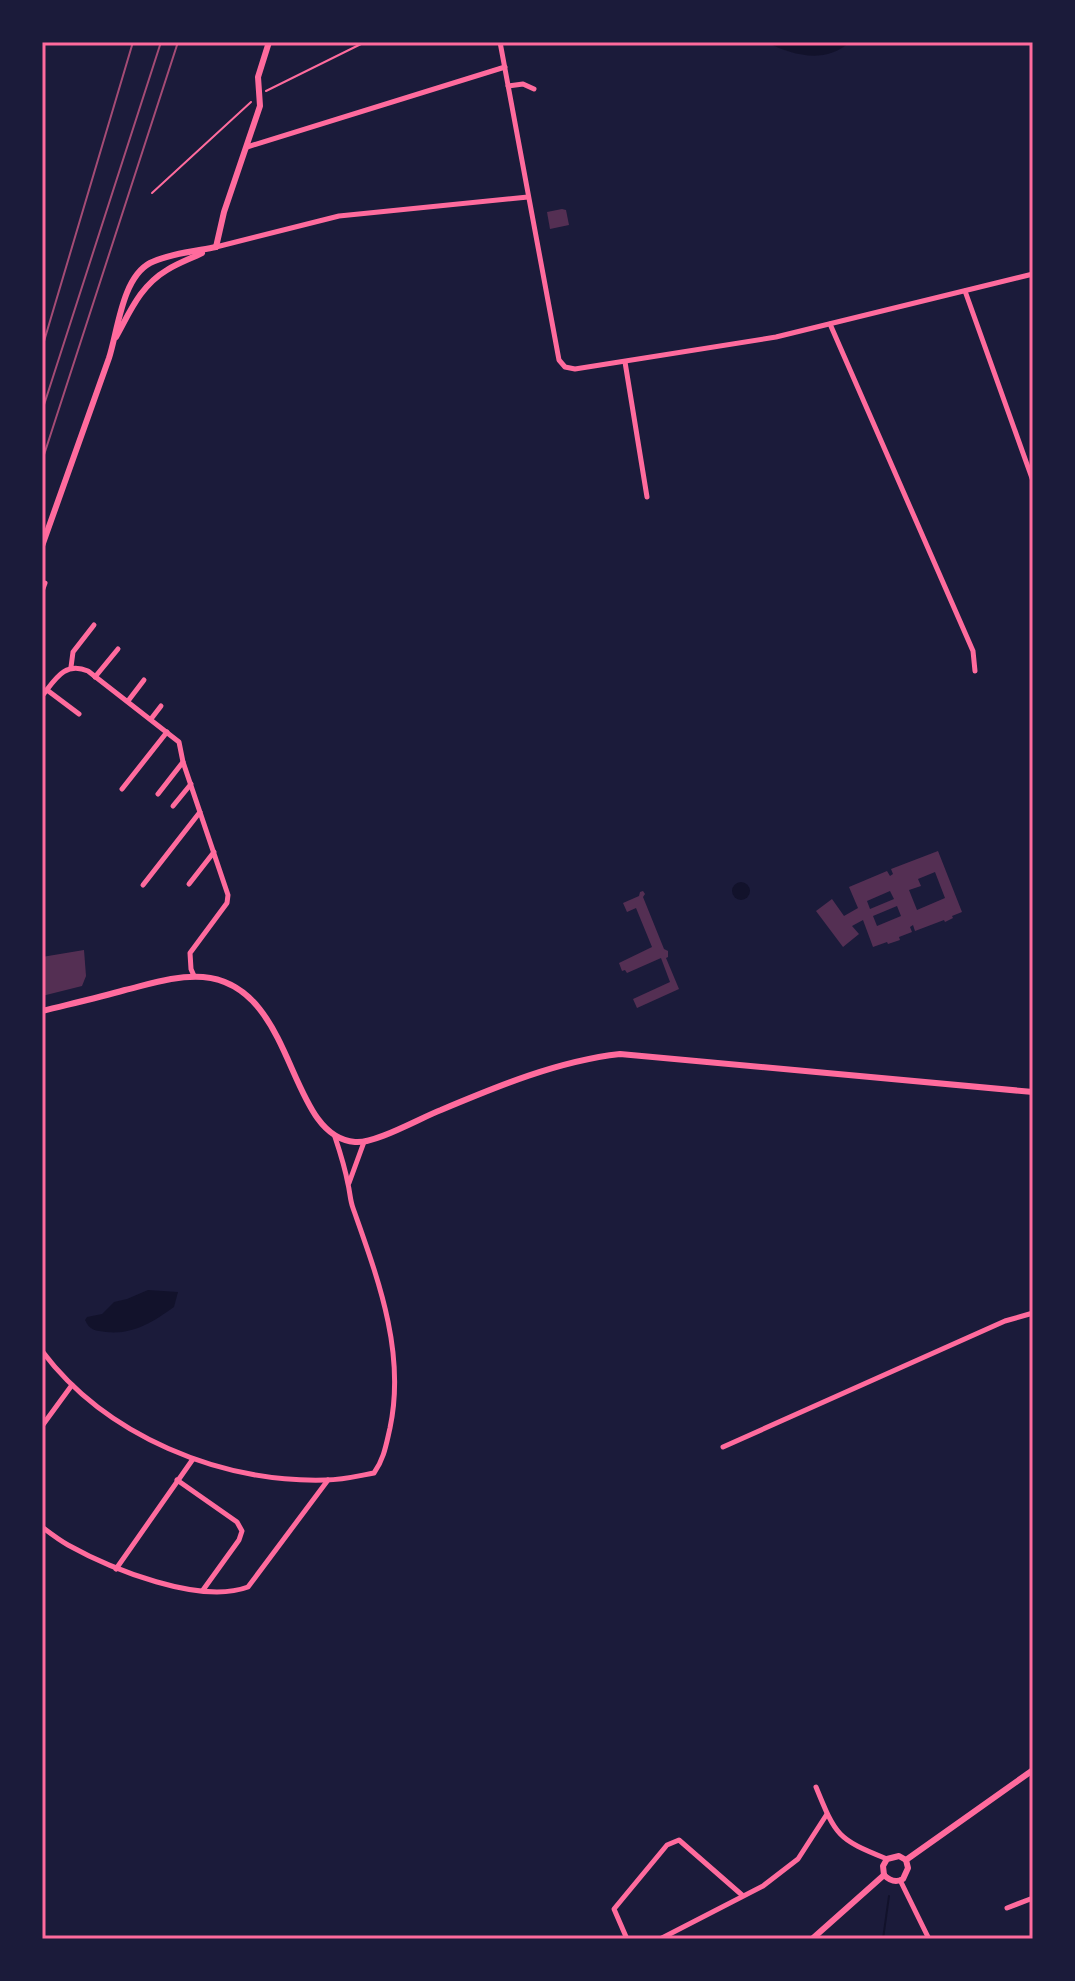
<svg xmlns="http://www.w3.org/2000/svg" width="1075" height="1981" font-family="Commissioner,sans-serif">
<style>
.water{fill:#12122b}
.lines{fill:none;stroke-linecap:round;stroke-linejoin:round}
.stream{stroke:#12122b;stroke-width:2}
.building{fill:#542f53;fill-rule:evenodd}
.path{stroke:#ff6b9d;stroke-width:2}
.minor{stroke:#ff6b9d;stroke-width:5}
.tertiary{stroke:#ff6b9d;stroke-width:6}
.rail{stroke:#a44b75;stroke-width:2}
.neatline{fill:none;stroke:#ff6b9d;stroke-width:3}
</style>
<rect width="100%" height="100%" fill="#1b1b3a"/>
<g class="water">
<path d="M766,42H850C825,64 794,56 766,42Z"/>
<circle cx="741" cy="891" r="9"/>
<path d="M148,1290L178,1292L174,1307C153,1322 133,1335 106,1332C96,1331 89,1330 85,1320L87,1317L102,1314L114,1302L127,1299Z"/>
</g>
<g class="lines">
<polyline class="stream" points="883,1939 889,1896"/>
</g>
<g class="building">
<polygon points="562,209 566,210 569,225 550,229 547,212"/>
<path d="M938,851L962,912L952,916L953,918L945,922L944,920L915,931L913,925L910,927L912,932L899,937L900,940L888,944L887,942L873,947L863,920L852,926L859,934L843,947L816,911L832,899L844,916L858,908L849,887L887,871L890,876L893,874L891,869ZM935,872L945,898L917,910L909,890L921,886L918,879ZM890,891L894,899L870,909L867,901ZM897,906L901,916L877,926L873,916Z"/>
<polygon points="643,891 645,894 643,897 664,949 668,951 668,957 666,958 679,989 637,1008 633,999 670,982 661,958 627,973 625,970 622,971 619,963 652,947 636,908 627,912 623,903 639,896 640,892"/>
<polygon points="84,950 86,976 82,986 42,996 42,957"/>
</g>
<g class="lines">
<g class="path">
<polyline points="266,91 365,42"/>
<polyline points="152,193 251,102"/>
</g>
<g class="minor">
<polyline points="500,42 559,360 565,367 575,369 776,337 1033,274"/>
<polyline points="508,86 523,84 534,89"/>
<polyline points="247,147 505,67"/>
<polyline points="216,247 339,216 528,197"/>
<polyline points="965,291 1033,481"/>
<polyline points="830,324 973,651 975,671"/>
<polyline points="625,362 647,497"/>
<polyline points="42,591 45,583"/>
<polyline points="71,667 73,652 94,625"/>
<polyline points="95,677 118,649"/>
<polyline points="47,690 79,714"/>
<path d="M42,696C55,680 64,661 88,671L179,742L183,762L228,895L227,903L190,953L191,969L194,976"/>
<polyline points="128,701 144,680"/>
<polyline points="151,719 161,706"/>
<polyline points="122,789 167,732"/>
<polyline points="158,794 183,762"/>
<polyline points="173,806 191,784"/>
<polyline points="189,884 214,852"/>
<polyline points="143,885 200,812"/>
<polyline points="349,1183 364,1142"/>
<path d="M42,1351C106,1436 220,1483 326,1480C342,1480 358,1476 374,1473C384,1459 386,1445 390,1428C406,1352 378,1279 353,1208C350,1200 350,1192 348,1184C345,1168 340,1152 335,1137"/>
<polyline points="42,1426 72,1385"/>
<polyline points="723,1447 1005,1321 1033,1313"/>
<polyline points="177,1480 237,1522 242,1531 239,1540 203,1590"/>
<path d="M42,1527C50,1533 59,1540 68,1545C111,1569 200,1605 248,1587L328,1480"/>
<polyline points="116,1569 193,1459"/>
<path d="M816,1787C836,1836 837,1839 887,1859"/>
<polyline points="900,1880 929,1939"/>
<polyline points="1007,1908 1033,1898"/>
<polyline points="627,1939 614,1909 667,1845 679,1840 742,1895"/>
<polyline points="660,1939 763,1886 798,1859 827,1814"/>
</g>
<g class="tertiary">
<polyline points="216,247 224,212 260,106 258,77 269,42"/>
<path d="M116,337C130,312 140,286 167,270C178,263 190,259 202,253"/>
<path d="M42,546L109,358C118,330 122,278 150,263C168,254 196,251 216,247"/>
<path d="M42,1011C70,1004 97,998 125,990C150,984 177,975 203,977C297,985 286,1137 355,1142C375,1144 420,1118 441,1110C498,1086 558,1061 620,1054L1033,1092"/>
<polyline points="906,1860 1033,1770"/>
<path d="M884,1875C890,1881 896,1883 903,1879L908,1868L906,1860"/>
<polyline points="884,1875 883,1866 887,1859 899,1856 906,1860"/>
<polyline points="812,1939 884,1875"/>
</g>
<g class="rail">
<polyline points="42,348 133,42"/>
<polyline points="42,411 161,42"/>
<polyline points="42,461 178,42"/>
</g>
</g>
<rect width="1075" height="1981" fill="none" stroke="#1b1b3a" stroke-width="88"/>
<rect x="44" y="44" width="987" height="1893" class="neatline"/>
</svg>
